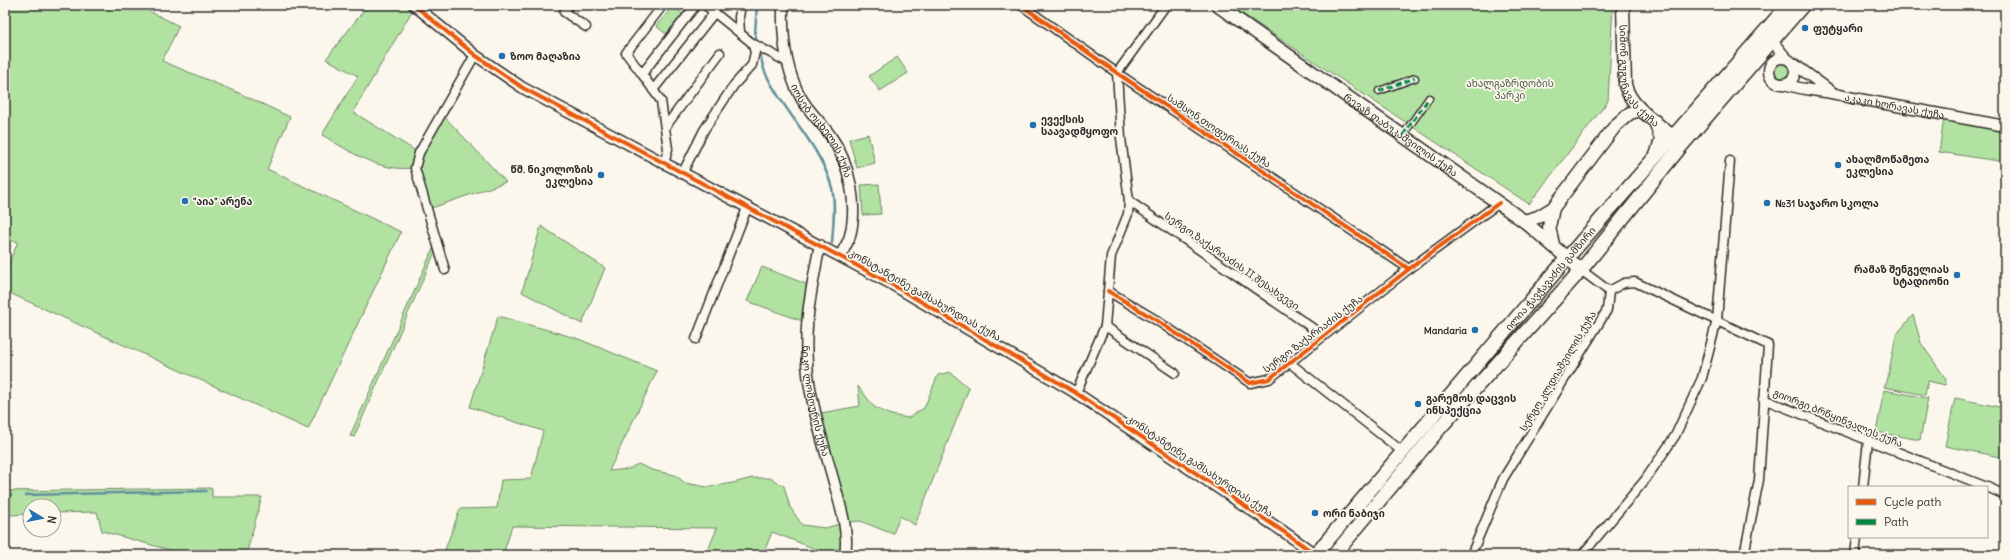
<svg xmlns="http://www.w3.org/2000/svg" width="2010" height="560" font-family="Delius,'Noto Sans Georgian',sans-serif">
<style>
.green{fill:#b2e2a1;stroke:#6e8666}
.lines{fill:none;stroke-linecap:round;stroke-linejoin:round}
.stream{stroke:#63909e;stroke-width:2.5}
.pedestrian-casing{stroke:#2b2b2b;stroke-width:9}
.minor-casing{stroke:#2b2b2b;stroke-width:11}
.tertiary-casing{stroke:#2b2b2b;stroke-width:13}
.secondary-casing{stroke:#2b2b2b;stroke-width:15}
.primary-casing{stroke:#2b2b2b;stroke-width:16}
.pedestrian{stroke:#fbf7ec;stroke-width:6}
.minor{stroke:#fbf7ec;stroke-width:8}
.tertiary{stroke:#fbf7ec;stroke-width:10}
.secondary{stroke:#fbf7ec;stroke-width:12}
.primary{stroke:#fbf7ec;stroke-width:13}
.quiet{stroke:#00873e;stroke-width:3;stroke-dasharray:6 3;stroke-linecap:butt}
.cycleway-casing{stroke:#fbf7ec;stroke-width:6}
.cycleway{stroke:#e8590c;stroke-width:4}
.poi-dot{fill:#1f6fb2;stroke:#fbf7ec;stroke-width:1.5}
.labels{text-anchor:middle;dominant-baseline:central;stroke-width:3.5;stroke-linejoin:round;paint-order:stroke}
.poi-label{font-size:10px;font-weight:bold;fill:#2b2b2b;stroke:#fbf7ec;text-anchor:start}
.street-label{font-size:10px;fill:#2b2b2b;stroke:#fbf7ec}
.park-label{font-size:10px;fill:#4d5948;stroke:#fbf7ec}
</style>
<rect width="100%" height="100%" fill="#fbf7ec"/>
<filter id="ink" filterUnits="userSpaceOnUse"><feTurbulence type="fractalNoise" baseFrequency=".025" numOctaves="2"/><feDisplacementMap in="SourceGraphic" scale="8" xChannelSelector="R" yChannelSelector="G"/><feConvolveMatrix kernelMatrix="1 2 1 2 8 2 1 2 1" color-interpolation-filters="sRGB"/></filter>
<g filter="url(#ink)">
<g class="green">
<polygon points="5,5 137,5 179,26 162,61 239,93 290,117 267,169 401,232 308,429 5,291 5,272 18,242 5,239"/>
<path d="M368,5L415,6L353,112L419,153L442,114L506,182L429,209L415,168C378,172 353,153 322,135L358,76L326,59Z"/>
<polygon points="1229,5 1613,5 1608,101 1529,204"/>
<polygon points="673,6 683,14 666,34 656,26"/>
<polygon points="897,57 908,73 880,91 869,76"/>
<circle cx="1782" cy="70" r="8"/>
<polygon points="1944,118 2005,126 2005,162 1939,152"/>
<polygon points="868,134 875,163 857,168 849,139"/>
<polygon points="879,184 881,214 863,215 861,185"/>
<polygon points="541,226 605,268 582,324 522,292"/>
<polygon points="436,242 439,251 435,252 354,437 350,436"/>
<polygon points="762,267 814,287 808,323 747,301"/>
<polygon points="1913,315 1921,343 1946,379 1945,385 1928,381 1925,395 1884,387 1887,382 1896,335"/>
<polygon points="498,316 576,338 657,371 609,471 629,469 638,464 652,470 675,475 685,483 707,487 733,483 752,478 770,478 784,486 790,507 802,525 825,528 847,522 821,413 860,406 858,386 874,407 891,415 908,418 924,408 938,375 950,372 969,388 915,525 900,516 893,534 860,521 847,522 847,555 810,555 813,548 772,532 763,555 706,555 717,528 512,526 503,555 443,555 460,509 497,508 501,480 531,479 543,431 470,407"/>
<polygon points="1884,390 1928,398 1920,440 1876,432"/>
<polygon points="1955,398 2005,408 2005,458 1945,446"/>
<polygon points="212,488 212,497 262,497 246,555 187,555 102,531 97,512 54,513 54,506 30,506 30,514 10,515 5,513 5,491"/>
</g>
<g class="lines">
<g class="stream">
<polyline points="757,5 755,33 757,44"/>
<path d="M759,48C761,56 762,65 765,72C783,112 820,144 832,188C836,205 833,225 832,243"/>
<polyline points="5,495 11,495"/>
<polyline points="26,495 206,491"/>
</g>
<defs>
<g id="pedestrian">
<polyline points="1379,91 1415,78"/>
<polyline points="1403,135 1429,98"/>
</g>
<g id="minor">
<polyline points="569,5 564,12 586,27"/>
<polyline points="705,5 752,43 787,62"/>
<polyline points="1021,5 1117,73 1409,269"/>
<polyline points="740,32 739,17 741,5"/>
<polyline points="642,74 626,53 663,5"/>
<polyline points="653,90 715,12"/>
<polyline points="666,126 720,53"/>
<polyline points="664,164 668,149 661,101 642,74 696,5"/>
<polyline points="682,174 704,130 734,85 752,65 755,52 752,43"/>
<polyline points="1129,201 1324,336"/>
<polyline points="445,270 415,168 419,153 475,55"/>
<polyline points="1581,270 1609,291"/>
<polyline points="1108,291 1156,320 1250,383 1269,379 1409,269 1499,203"/>
<polyline points="1609,291 1624,283 1635,282 1768,345 1759,480 1744,555"/>
<polyline points="1105,326 1175,373"/>
<polyline points="696,339 747,208"/>
<polyline points="1290,363 1403,452"/>
<polyline points="1076,393 1105,326 1111,256 1128,214 1129,201 1121,138 1117,73 1166,5"/>
<polyline points="1763,399 1987,487"/>
<polyline points="1863,487 1868,441"/>
<polyline points="1987,487 2005,495"/>
<polyline points="1471,555 1503,479 1607,310 1609,291"/>
<polyline points="1582,555 1645,480 1675,436 1702,378 1717,320 1730,161"/>
<polyline points="1855,555 1857,537"/>
</g>
<g id="tertiary">
<polyline points="414,5 475,55 523,88 886,281 1076,393 1284,532 1315,554"/>
<path id="s1" d="M783,5C782,36 785,68 800,96C807,110 821,122 830,135C850,163 859,206 849,239C847,244 843,250 841,255"/>
<polyline points="1768,36 1786,58"/>
<circle cx="1782" cy="71" r="13"/>
<polyline points="1794,64 1832,92"/>
<path id="s2" d="M1785,84C1807,92 1826,90 1848,97L2005,126"/>
<path id="s3" d="M820,245C809,298 800,344 812,398C818,428 827,457 835,486C841,509 849,532 845,555"/>
</g>
<g id="secondary">
<path id="s4" d="M1217,5L1524,221L1581,270"/>
<path id="s5" d="M1623,5L1625,85C1632,110 1661,124 1680,143"/>
<polyline points="1655,121 1661,139 1656,156"/>
<polyline points="1524,221 1538,217 1553,208 1616,125 1630,113 1641,110"/>
<polyline points="1553,244 1549,227 1553,208"/>
</g>
<g id="primary">
<path id="s6" d="M1315,555L1568,257L1788,5"/>
<polyline points="1334,555 1439,429 1581,270 1682,145 1803,5"/>
</g>
</defs>
<use href="#pedestrian" class="pedestrian-casing"/>
<use href="#minor" class="minor-casing"/>
<use href="#tertiary" class="tertiary-casing"/>
<use href="#secondary" class="secondary-casing"/>
<use href="#primary" class="primary-casing"/>
<use href="#pedestrian" class="pedestrian"/>
<use href="#minor" class="minor"/>
<use href="#tertiary" class="tertiary"/>
<use href="#secondary" class="secondary"/>
<use href="#primary" class="primary"/>
<g class="quiet">
<polyline points="1379,91 1415,78"/>
<polyline points="1403,135 1429,98"/>
</g>
<defs>
<g id="cycleway">
<polyline points="414,5 475,55 523,88 886,281 1076,393 1284,532 1315,554"/>
<polyline points="1021,5 1117,73 1409,269"/>
<polyline points="1108,291 1156,320 1250,383 1269,379 1409,269 1499,203"/>
</g>
</defs>
<use href="#cycleway" class="cycleway-casing"/>
<use href="#cycleway" class="cycleway"/>
</g>
</g>
<g class="poi-dot">
<circle cx="1805" cy="28" r="4"/>
<circle cx="502" cy="56" r="4"/>
<circle cx="1033" cy="125" r="4"/>
<circle cx="1838" cy="165" r="4"/>
<circle cx="601" cy="175" r="4"/>
<circle cx="185" cy="201" r="4"/>
<circle cx="1767" cy="203" r="4"/>
<circle cx="1957" cy="275" r="4"/>
<circle cx="1475" cy="330" r="4"/>
<circle cx="1418" cy="404" r="4"/>
<circle cx="1315" cy="513" r="4"/>
</g>
<g class="labels">
<g class="poi-label">
<text x="1813" y="28">ფუტყარი</text>
<text x="510" y="56">ზოო მაღაზია</text>
<text x="1041" y="119">ევექსის<tspan x="1041" dy="12">საავადმყოფო</tspan></text>
<text x="1846" y="159">ახალმოწამეთა<tspan x="1846" dy="12">ეკლესია</tspan></text>
<text x="593" y="169" text-anchor="end">წმ. ნიკოლოზის<tspan x="593" dy="12">ეკლესია</tspan></text>
<text x="193" y="201">"აია" არენა</text>
<text x="1775" y="203">№31 საჯარო სკოლა</text>
<text x="1949" y="269" text-anchor="end">რამაზ შენგელიას<tspan x="1949" dy="12">სტადიონი</tspan></text>
<text x="1467" y="330" text-anchor="end">Mandaria</text>
<text x="1426" y="398">გარემოს დაცვის<tspan x="1426" dy="12">ინსპექცია</tspan></text>
<text x="1323" y="513">ორი ნაბიჯი</text>
</g>
<g class="street-label">
<text stroke="none"><textPath href="#s5" startOffset="76">სიმონ გუგუნავას ქუჩა</textPath></text>
<text stroke="none"><textPath href="#s2" startOffset="112">აკაკი ხორავას ქუჩა</textPath></text>
<text stroke="none"><textPath href="#s1" startOffset="135">იოსებ ოცხელის ქუჩა</textPath></text>
<text transform="translate(1219 131) rotate(34)">სამსონ თოფურიას ქუჩა</text>
<text stroke="none"><textPath href="#s4" startOffset="225">რევაზ თაბუკაშვილის ქუჩა</textPath></text>
<text transform="translate(1232 261) rotate(35)">სერგო ზაქარიაძის II შესახვევი</text>
<text stroke="none"><textPath href="#s6" startOffset="363">ილია ჭავჭავაძის გამზირი</textPath></text>
<text transform="translate(925 295) rotate(30)">კონსტანტინე გამსახურდიას ქუჩა</text>
<text transform="translate(1313 334) rotate(-37)">სერგო ზაქარიაძის ქუჩა</text>
<text transform="translate(1558 371) rotate(-59)">სერგო კლდიაშვილის ქუჩა</text>
<text stroke="none"><textPath href="#s3" startOffset="158">ნიკო ლომოურის ქუჩა</textPath></text>
<text transform="translate(1838 418) rotate(22)">გიორგი ბრწყინვალეს ქუჩა</text>
<text transform="translate(1200 466) rotate(34)">კონსტანტინე გამსახურდიას ქუჩა</text>
</g>
<g class="park-label">
<text x="1510" y="83">ახალგაზრდობის<tspan x="1510" dy="12">პარკი</tspan></text>
</g>
</g>
<rect width="2010" height="560" fill="none" stroke="#fbf7ec" stroke-width="20"/>
<rect x="10" y="10" width="1990" height="540" fill="none" stroke="#2b2b2b" stroke-width="1.5" filter="url(#ink)"/>
<rect x="1848" y="486" width="140" height="52" fill="#fbf7ec" stroke="#a8a59f"/>
<rect x="1856" y="499" width="20" height="6" fill="#e8590c" stroke="#a8a59f"/>
<text x="1884" y="506" font-size="12" fill="#2b2b2b">Cycle path</text>
<rect x="1856" y="519" width="20" height="6" fill="#00873e" stroke="#a8a59f"/>
<text x="1884" y="526" font-size="12" fill="#2b2b2b">Path</text>
<g transform="translate(42 518) rotate(100)"><circle r="19" fill="#fbf7ec" stroke="#a8a59f"/>
<path d="M0-3L7 15L0 10L-7 15Z" fill="#1f6fb2"/>
<text y="-6" font-size="11" font-weight="bold" text-anchor="middle" fill="#2b2b2b">N</text>
</g>
</svg>
